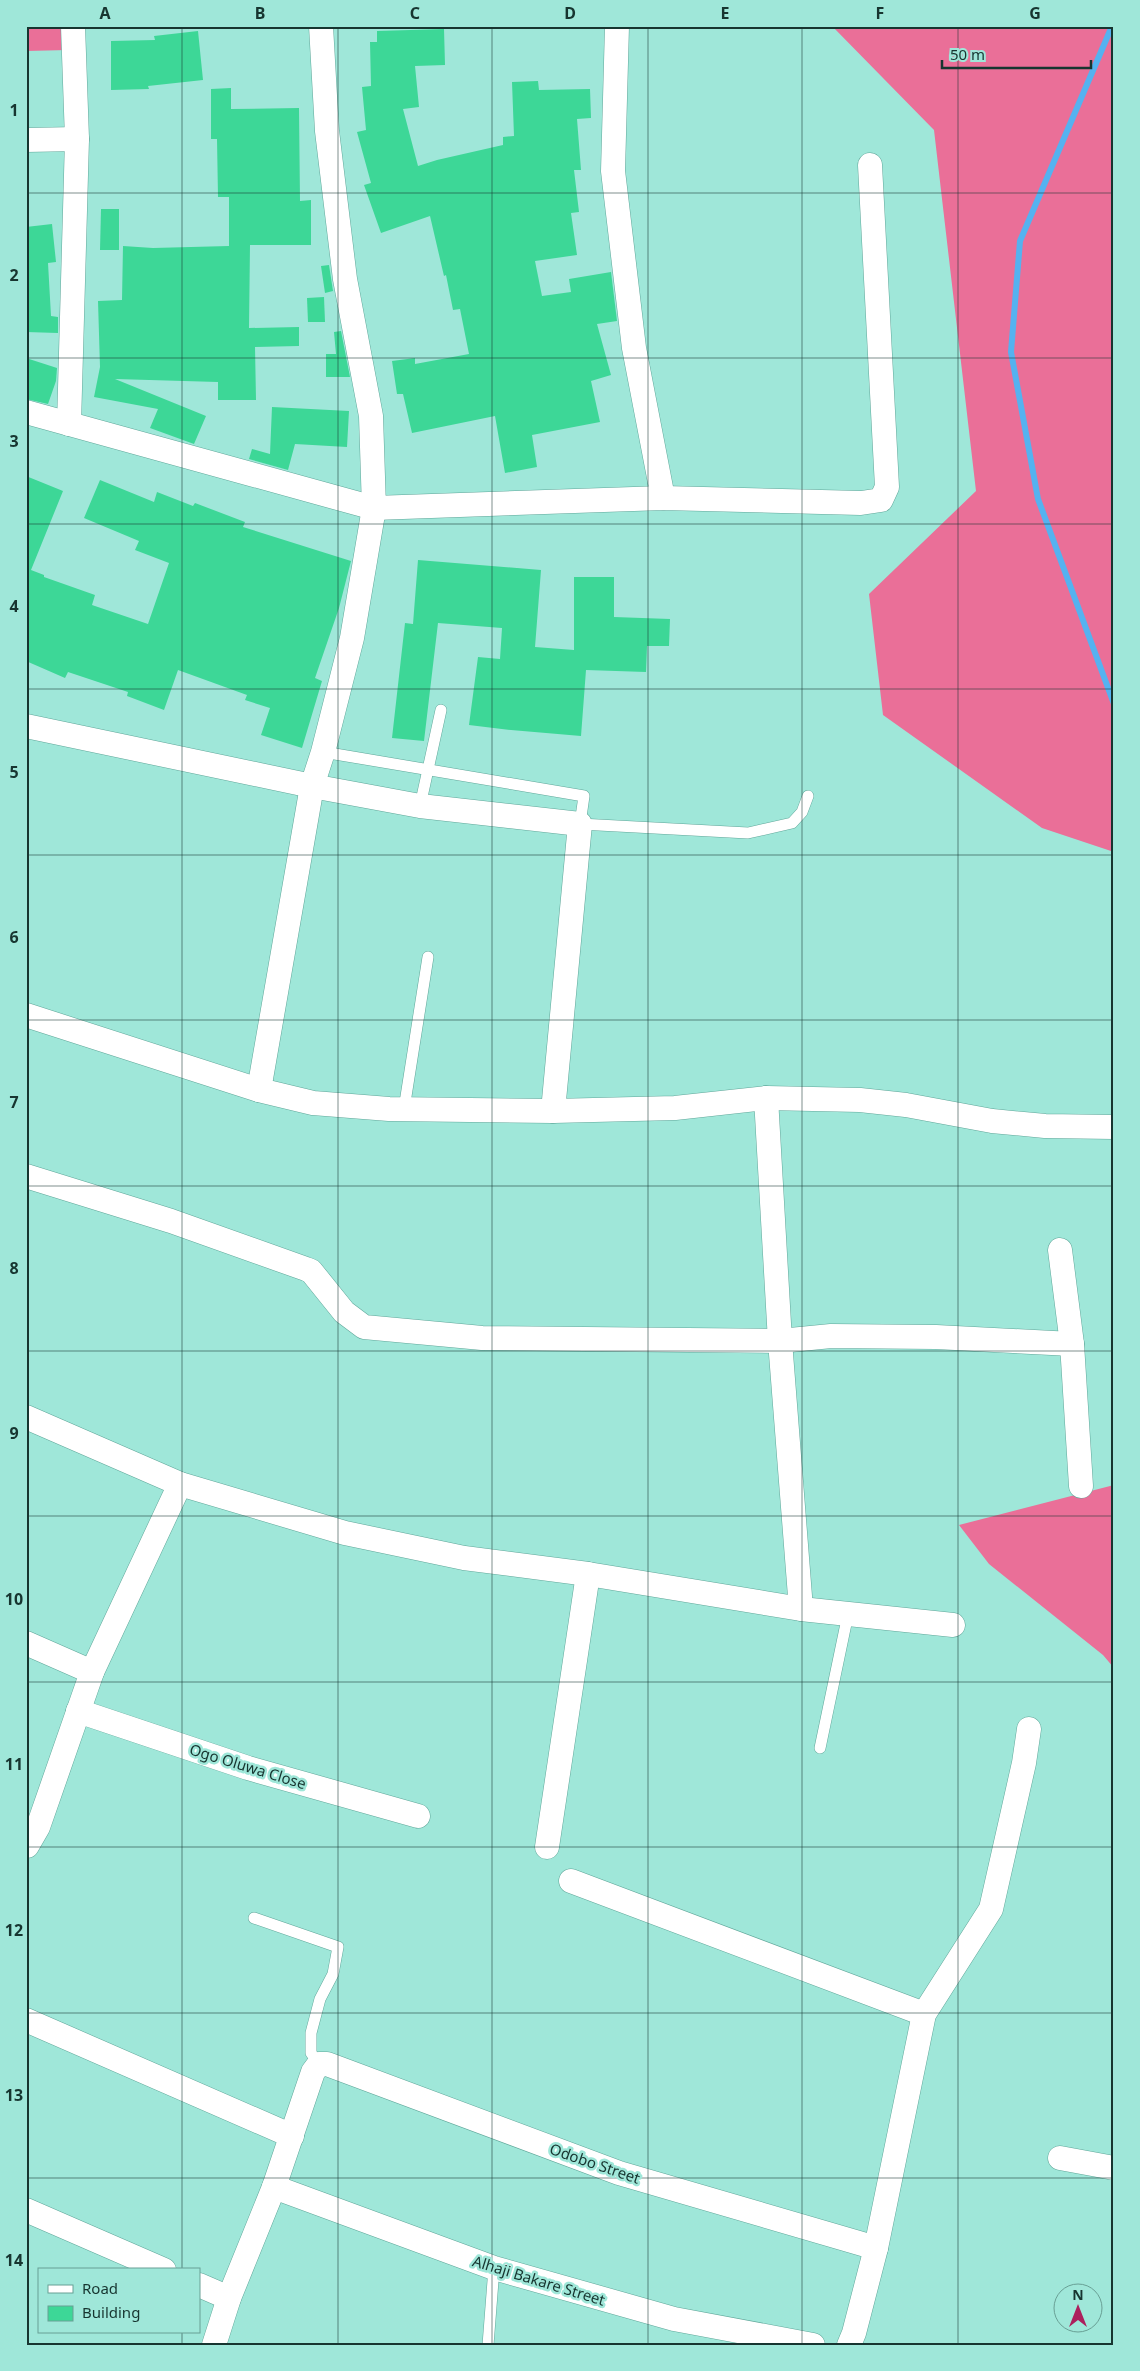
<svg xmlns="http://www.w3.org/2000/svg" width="1140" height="2371" font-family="'Noto Sans',sans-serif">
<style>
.forest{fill:#ea6f98}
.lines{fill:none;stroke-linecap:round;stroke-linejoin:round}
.stream{stroke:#55b2f0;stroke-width:6}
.building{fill:#3dd797}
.service-casing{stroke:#60a79a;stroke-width:12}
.minor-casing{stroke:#60a79a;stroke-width:25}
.service{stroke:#fff;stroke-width:11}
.minor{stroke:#fff;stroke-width:24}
.grid{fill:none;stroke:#173530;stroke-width:1;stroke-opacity:0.55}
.labels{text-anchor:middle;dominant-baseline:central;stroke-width:5;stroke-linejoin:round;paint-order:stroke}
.street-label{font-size:15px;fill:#173530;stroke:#9fe7d9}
.neatline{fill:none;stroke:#173530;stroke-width:2}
.grid-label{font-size:16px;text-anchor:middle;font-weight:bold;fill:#173530}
</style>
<rect width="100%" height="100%" fill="#9fe7d9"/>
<g class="forest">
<polygon points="26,26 70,26 68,50 26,51"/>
<polygon points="832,26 1114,26 1114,852 1042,828 883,715 869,594 976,491 934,130"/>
<polygon points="1114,1485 1114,1668 1103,1655 989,1564 959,1525"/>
</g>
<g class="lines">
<polyline class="stream" points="1112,26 1020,241 1011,352 1038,499 1114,704"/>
</g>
<g class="building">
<polygon points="444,29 445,65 415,66 419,107 403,109 418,166 437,160 503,145 503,137 514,136 512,82 538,81 539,90 590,89 591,118 577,119 581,170 574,170 579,212 571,213 577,255 535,261 542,296 571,292 569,279 611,272 617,321 597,324 611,375 591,381 600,422 532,435 537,467 505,473 495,416 412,433 403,394 397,394 392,361 415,358 415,364 469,354 460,309 453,310 446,275 444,276 430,216 381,233 364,185 371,183 357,132 366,130 362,87 371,86 370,42 377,42 377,31"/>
<polygon points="198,31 203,80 148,86 149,89 111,90 111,41 155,40 154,36"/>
<polygon points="231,88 231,109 299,108 300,201 311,200 311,245 250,245 249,328 299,327 299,346 255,347 256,400 218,400 218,382 115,379 206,416 194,444 150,428 158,409 94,397 100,367 98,301 122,300 123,246 153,248 229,246 229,197 218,197 217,139 211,139 211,89"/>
<polygon points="101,209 119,209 119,250 100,250"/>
<polygon points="52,224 56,262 48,263 51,316 58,317 58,333 26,332 26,227"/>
<polygon points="329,265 333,291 325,293 321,266"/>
<polygon points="324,297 325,322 308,322 307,298"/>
<polygon points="341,331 350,377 326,377 326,354 336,354 334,332"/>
<polygon points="26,358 57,368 56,381 48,404 26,399"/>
<polygon points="272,407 349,411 347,447 295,444 288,470 249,459 252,449 270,454"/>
<polygon points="26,476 63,491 31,570 44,575 44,577 95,595 92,605 148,624 169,563 135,550 139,541 84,518 100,480 154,502 157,492 193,506 195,503 245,522 243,527 351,561 339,608 315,678 322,681 302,748 261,735 270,708 245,700 247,695 178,670 164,710 127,696 128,692 68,672 65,678 26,661"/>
<polygon points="418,560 541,570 535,647 574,650 574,577 614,577 614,617 670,619 669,646 647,646 646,672 586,670 581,736 511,730 469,725 478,657 500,659 502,628 438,623 424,741 392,738 405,623 413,624"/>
</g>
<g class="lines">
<defs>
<g id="service">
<polyline points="323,752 584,796 580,824 748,833 792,823 802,812 808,796"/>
<polyline points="420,806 441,710"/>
<polyline points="404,1109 428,957"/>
<polyline points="820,1748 848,1614"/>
<polyline points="254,1918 338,1947 333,1974 320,1999 311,2033 311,2053 319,2064"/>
<polyline points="488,2345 494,2268"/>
</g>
<g id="minor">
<polyline points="617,26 613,171 634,348 663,498"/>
<polyline points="26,140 77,139"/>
<polyline points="26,412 374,508 663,498 861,503 881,500 887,487 870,165"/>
<polyline points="69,424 77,139 73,26"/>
<polyline points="26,726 312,786 420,806 580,824 553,1111"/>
<polyline points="26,1015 259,1090 313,1103 389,1109 553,1111 675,1108 766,1098 860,1100 906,1105 992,1121 1045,1126 1114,1127"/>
<polyline points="259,1090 312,786 323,752 352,638 374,508 371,416 345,279 327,131 321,26"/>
<polyline points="766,1098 780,1341 801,1609"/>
<polyline points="26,1176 171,1221 306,1269 311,1271 344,1312 364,1327 482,1338 780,1341 831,1336 936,1337 1072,1344 1060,1250"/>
<polyline points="1072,1344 1081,1486"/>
<polyline points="26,1417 180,1484 345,1533 464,1558 588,1574 801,1609 953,1625"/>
<polyline points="26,1643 92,1672"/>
<polyline points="78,1711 248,1768 418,1816"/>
<polyline points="27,1846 38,1827 92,1672 180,1484"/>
<polyline points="547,1847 588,1574"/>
<polyline points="571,1881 924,2014"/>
<polyline points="26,2020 292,2136"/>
<polyline points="1060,2158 1114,2168"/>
<polyline points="274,2187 494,2268 674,2319 813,2345"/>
<polyline points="26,2210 164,2270"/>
<polyline points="199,2285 229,2298"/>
<polyline points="214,2345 229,2298 274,2187 313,2072 319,2064 327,2064 619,2173 876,2248"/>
<polyline points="849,2345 854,2333 876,2248 924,2014 991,1909 1024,1763 1029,1729"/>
</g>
</defs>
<use href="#service" class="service-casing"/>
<use href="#minor" class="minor-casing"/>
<use href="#service" class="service"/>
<use href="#minor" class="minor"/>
</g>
<path class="grid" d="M182,26V2270M338,26V2345M492,26V2345M648,26V2345M802,26V2345M958,26V2345M26,193H1114M26,358H1114M26,524H1114M26,689H1114M26,855H1114M26,1020H1114M26,1186H1114M26,1351H1114M26,1516H1114M26,1682H1114M26,1847H1114M26,2013H1114M26,2178H1114M182,2332V2345"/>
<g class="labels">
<g class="street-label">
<text transform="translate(248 1766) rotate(17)">Ogo Oluwa Close</text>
<text transform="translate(595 2163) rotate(19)">Odobo Street</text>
<text transform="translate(539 2280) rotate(17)">Alhaji Bakare Street</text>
</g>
</g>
<rect width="1140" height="2371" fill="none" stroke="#9fe7d9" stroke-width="55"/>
<rect x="38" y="2268" width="162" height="65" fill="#9fe7d9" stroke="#69a095"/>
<rect x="48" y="2285" width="25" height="8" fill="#ffffff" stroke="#69a095"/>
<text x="82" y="2294" font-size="15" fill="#173530">Road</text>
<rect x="48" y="2306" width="25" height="15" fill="#3dd797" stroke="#69a095"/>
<text x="82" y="2318" font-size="15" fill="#173530">Building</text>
<g transform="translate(1078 2308)"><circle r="24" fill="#9fe7d9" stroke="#69a095"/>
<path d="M0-4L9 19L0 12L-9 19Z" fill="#ac1f5d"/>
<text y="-8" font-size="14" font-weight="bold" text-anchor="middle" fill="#173530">N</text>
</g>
<path d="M942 60v8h149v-8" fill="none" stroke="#173530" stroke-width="2.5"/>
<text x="950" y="60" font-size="15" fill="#173530" stroke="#9fe7d9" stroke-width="4" paint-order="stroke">50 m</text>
<rect x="28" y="28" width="1084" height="2316" class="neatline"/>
<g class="grid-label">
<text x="105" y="19">A</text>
<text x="260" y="19">B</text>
<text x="415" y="19">C</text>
<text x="570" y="19">D</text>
<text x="725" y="19">E</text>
<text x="880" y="19">F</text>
<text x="1035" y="19">G</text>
<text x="14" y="116">1</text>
<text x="14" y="281">2</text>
<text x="14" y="447">3</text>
<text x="14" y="612">4</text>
<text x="14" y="778">5</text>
<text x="14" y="943">6</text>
<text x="14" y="1108">7</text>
<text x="14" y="1274">8</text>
<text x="14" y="1439">9</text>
<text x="14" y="1605">10</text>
<text x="14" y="1770">11</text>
<text x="14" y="1936">12</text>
<text x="14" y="2101">13</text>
<text x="14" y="2266">14</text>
</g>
</svg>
